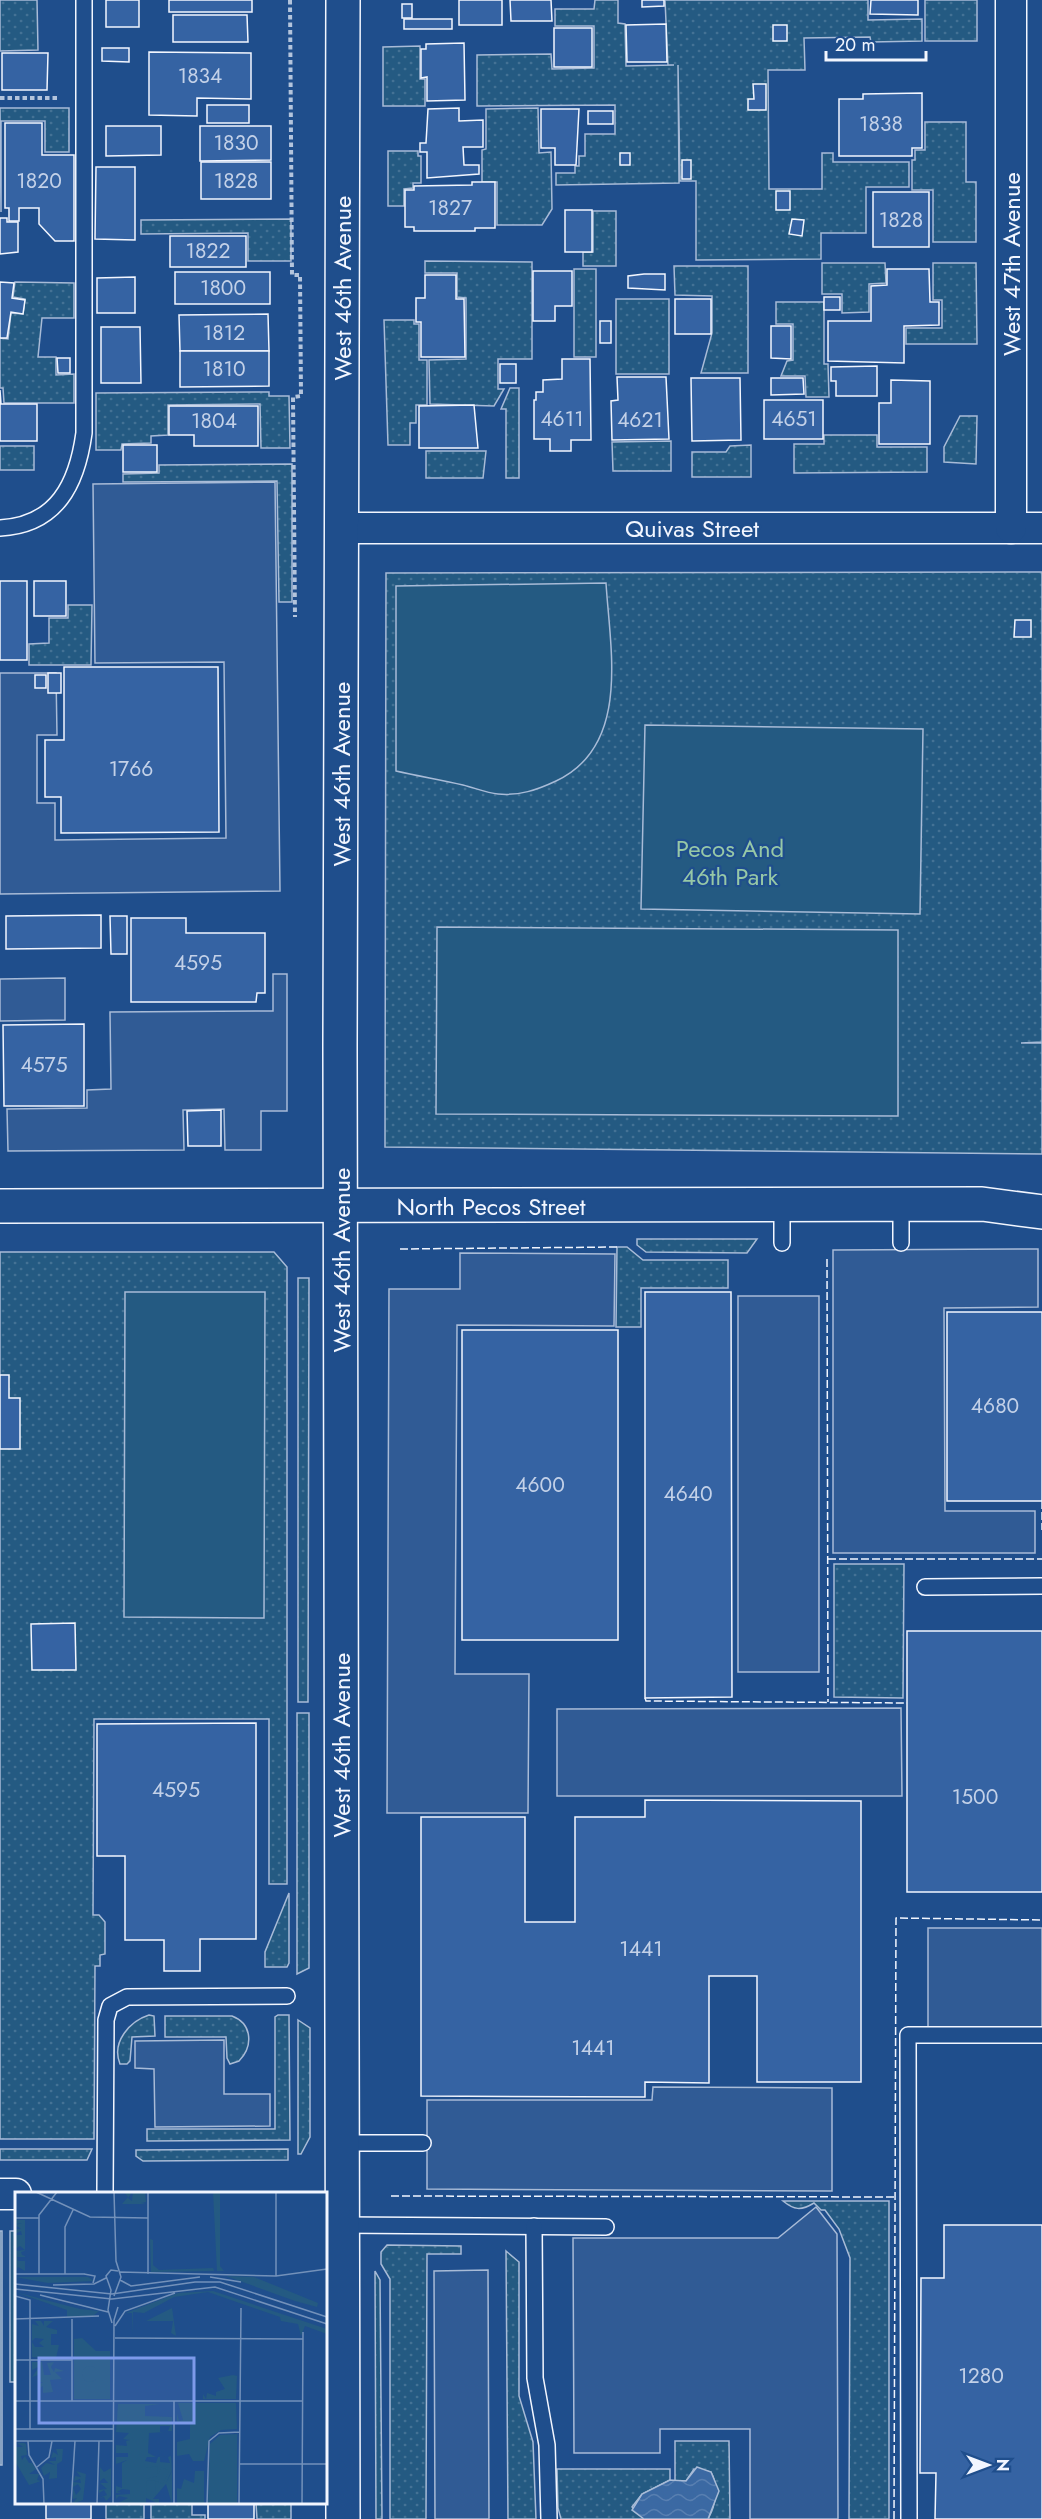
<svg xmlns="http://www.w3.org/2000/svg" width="1042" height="2519" font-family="Jost,sans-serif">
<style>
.green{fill:url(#green-dots);stroke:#a8bbd7;stroke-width:1.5}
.pitch{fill:#245a82;stroke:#a8bbd7;stroke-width:1.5}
.parking{fill:#305b95;stroke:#a8bbd7;stroke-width:1.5}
.water{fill:url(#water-waves);stroke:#a8bbd7;stroke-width:1.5}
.building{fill:#3563a3;stroke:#f2f6ff;stroke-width:1.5}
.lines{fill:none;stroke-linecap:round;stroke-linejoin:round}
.service-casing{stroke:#f2f6ff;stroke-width:18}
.minor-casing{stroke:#f2f6ff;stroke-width:33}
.tertiary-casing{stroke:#f2f6ff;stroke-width:36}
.secondary-casing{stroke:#f2f6ff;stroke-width:36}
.path{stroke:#b3c4dc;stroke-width:4;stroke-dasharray:4.5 3;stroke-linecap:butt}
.service{stroke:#1f4e8c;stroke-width:15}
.minor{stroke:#1f4e8c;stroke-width:30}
.tertiary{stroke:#1f4e8c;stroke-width:33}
.secondary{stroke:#1f4e8c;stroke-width:33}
.fence{stroke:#f2f6ff;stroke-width:1.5;stroke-dasharray:8 3;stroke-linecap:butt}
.labels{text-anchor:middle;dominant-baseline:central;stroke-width:4.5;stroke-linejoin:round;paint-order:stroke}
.number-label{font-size:21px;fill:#c3d1e8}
.street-label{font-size:24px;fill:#f2f6ff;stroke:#1f4e8c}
.park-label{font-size:24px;fill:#97c8a6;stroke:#1f4e8c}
.inset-road{fill:none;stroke:#7391ba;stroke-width:1.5}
.view{fill:#7d9aea;fill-opacity:0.15;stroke:#7d9aea;stroke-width:3}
.inset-edge{fill:none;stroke:#f2f6ff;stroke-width:3}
</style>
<defs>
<pattern id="green-dots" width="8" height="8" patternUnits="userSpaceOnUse" patternTransform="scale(1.5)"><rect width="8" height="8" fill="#245a82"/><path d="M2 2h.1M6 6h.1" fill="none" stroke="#447295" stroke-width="1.8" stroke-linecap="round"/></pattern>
<pattern id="water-waves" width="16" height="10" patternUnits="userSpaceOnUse" patternTransform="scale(1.5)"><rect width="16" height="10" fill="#3b69a3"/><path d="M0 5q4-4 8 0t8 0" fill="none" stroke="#587fb1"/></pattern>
</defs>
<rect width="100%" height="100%" fill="#1f4e8c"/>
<g class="green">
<polygon points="0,0 37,0 38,50 0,51"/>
<polygon points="595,0 618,0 618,23 625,24 626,66 674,65 668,65 665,0 868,0 868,20 922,19 922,41 871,42 870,37 804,38 805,70 768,70 769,189 822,189 822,153 833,153 833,162 909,162 909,187 866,187 866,233 821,233 821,259 696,260 696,181 680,181 678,65 679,183 556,185 556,173 575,173 575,166 579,166 579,156 585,156 585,134 615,134 615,105 477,106 477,55 551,54 552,69 594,68 594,26 555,26 555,9 594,9"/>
<rect x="925" y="0" width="52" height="41"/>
<polygon points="420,46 420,79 425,79 425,106 383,106 383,47"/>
<polygon points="0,108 69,108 69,152 45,152 45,121 1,121 1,212"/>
<polygon points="538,108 539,153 551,152 552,209 542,225 497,225 497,182 482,182 482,150 486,149 486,109"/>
<polygon points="925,122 966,122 966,182 976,182 976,242 933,242 933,190 912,190 912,160 915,160 915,150 925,150"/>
<polygon points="388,151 418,151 418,156 421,156 421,183 413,183 413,188 404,189 404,206 388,206"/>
<polygon points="593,211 616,211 616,266 583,266 583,252 593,252"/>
<polygon points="291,219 291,261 248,261 248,233 141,234 141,220"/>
<polygon points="425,261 532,262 532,359 498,359 498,389 504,389 494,406 430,404 429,360 466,359 466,298 457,297 457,273 425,273"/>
<polygon points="822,263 885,263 886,283 869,284 869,312 842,313 842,294 822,294"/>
<polygon points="933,263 976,263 977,344 906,344 906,328 942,328 942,300 933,300"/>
<polygon points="674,266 748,266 748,373 701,373 712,333 712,296 675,295"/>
<rect x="574" y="269" width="22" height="88"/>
<polygon points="15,282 74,283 74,318 42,318 38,357 56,357 56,375 74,374 74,403 4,403 3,388 0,388 0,338 8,339 11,313 23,314 25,299 13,297"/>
<rect x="616" y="299" width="53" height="75"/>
<polygon points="776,302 824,302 824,364 828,364 829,397 806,397 805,376 781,376 787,361 793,360 793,324 776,324"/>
<polygon points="384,320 414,320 414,324 419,324 419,360 427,360 427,405 416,405 416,423 410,423 410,445 388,445"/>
<polygon points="510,388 519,388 519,478 506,478 506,409 501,409"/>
<polygon points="269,392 269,396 289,396 290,448 261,448 260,404 168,405 168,435 151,436 151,443 122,444 121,450 96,450 96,393"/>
<polygon points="960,416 977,416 976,464 944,462 944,447"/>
<polygon points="824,435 877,435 877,447 927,447 927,472 794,473 794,444 824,444"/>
<polygon points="671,441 671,471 613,471 612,442"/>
<polygon points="751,445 751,477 692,477 692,452 726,452 730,446"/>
<rect x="0" y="446" width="34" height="24"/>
<polygon points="426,451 486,451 483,478 426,478"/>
<polygon points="292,464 292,602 279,602 277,481 123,482 123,474 159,473 159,465"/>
<polygon points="1042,572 1042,1042 1021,1043 1042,1043 1042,1154 385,1147 386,573"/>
<polygon points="68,605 92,605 91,665 29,665 29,644 49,643 49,618 68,618"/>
<polygon points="637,1239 757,1239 747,1253 646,1252 637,1245"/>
<polygon points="617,1247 627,1247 643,1260 728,1260 728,1288 641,1288 641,1327 616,1327"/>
<polygon points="0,1252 274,1252 287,1267 287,1884 269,1884 269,1719 94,1719 93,1915 99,1915 105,1922 105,1954 100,1955 100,1966 95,1966 94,2139 0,2139"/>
<polygon points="298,1278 309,1278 308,1702 298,1702"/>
<polygon points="834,1564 904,1564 903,1698 834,1697"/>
<polygon points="297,1713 309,1713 309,1968 297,1974"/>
<polygon points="289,1893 289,1963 287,1967 265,1967 265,1952"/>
<path d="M149,2015L154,2016L155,2036L132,2037L130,2061L127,2064H120C111,2042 130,2021 149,2015Z"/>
<polygon points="278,2015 289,2015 290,2140 147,2141 147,2129 275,2129 275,2017"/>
<path d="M165,2016H232C253,2024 253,2047 239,2061L230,2064L227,2058L226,2037H165Z"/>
<polygon points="298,2020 310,2028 310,2137 301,2154 298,2154"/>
<polygon points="0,2149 92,2149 87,2160 0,2160"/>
<polygon points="288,2149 288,2160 143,2161 136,2156 136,2150"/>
<path d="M783,2201H889V2519H849L850,2258L839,2229L825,2210H821L814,2203C801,2211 794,2210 783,2201Z"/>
<rect x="0" y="2231" width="2" height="234"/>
<rect x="10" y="2231" width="6" height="151"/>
<polygon points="387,2245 461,2246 461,2254 427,2254 426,2519 390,2519 390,2279 381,2264 381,2252"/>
<polygon points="506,2251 519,2262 519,2396 533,2442 536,2519 508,2519"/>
<polygon points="375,2271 380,2280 382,2519 376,2519"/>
<path d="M675,2441H729L730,2519H708C716,2505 719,2486 711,2472L694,2469L686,2481H675Z"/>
<polygon points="557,2469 670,2469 670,2480 642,2494 632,2507 644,2519 561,2519 558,2508"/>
<rect x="106" y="2503" width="38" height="16"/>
<polygon points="151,2503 192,2503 192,2515 205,2515 205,2519 151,2519"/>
<polygon points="256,2503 291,2503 291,2519 257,2519"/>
</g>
<g class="pitch">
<path d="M606,583C610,649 631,746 556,781C537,790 519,796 498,794C487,793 475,788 463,785C441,780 418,776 396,771V586Z"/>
<polygon points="645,725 923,729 920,914 641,909"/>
<polygon points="437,927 898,930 898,1116 436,1114"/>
<polygon points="125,1292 265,1292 264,1618 124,1617"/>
</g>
<g class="parking">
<polygon points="275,482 280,891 0,894 0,673 56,673 57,735 37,735 37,803 55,803 55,840 226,838 224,662 95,663 93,484"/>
<polygon points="273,974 287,974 287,1111 261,1111 261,1150 225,1150 224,1109 183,1110 184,1150 8,1151 7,1109 87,1108 87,1090 111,1089 110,1012 273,1011"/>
<polygon points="65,978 65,1020 0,1021 0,979"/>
<polygon points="1038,1249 1038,1307 944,1308 945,1511 1035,1511 1035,1553 833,1553 833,1250"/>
<polygon points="460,1253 615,1254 614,1326 457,1325 455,1674 529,1674 528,1813 387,1813 389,1289 460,1289"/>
<rect x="738" y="1296" width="81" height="376"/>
<polygon points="901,1708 902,1796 557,1796 557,1709"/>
<rect x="928" y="1928" width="114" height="110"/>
<polygon points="224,2040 224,2094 270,2094 270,2126 155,2127 154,2069 135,2068 135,2041"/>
<polygon points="653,2087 832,2088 832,2191 427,2189 427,2100 652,2100"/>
<polygon points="816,2207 837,2234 838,2519 750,2519 750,2429 660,2429 660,2453 574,2453 573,2238 778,2238"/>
<polygon points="488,2270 489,2519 435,2519 434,2271"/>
</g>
<polygon class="water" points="697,2467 711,2472 719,2491 708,2519 644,2519 632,2510 642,2494 670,2480 686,2481"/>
<g class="building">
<rect x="106" y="0" width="33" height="27"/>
<rect x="169" y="0" width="83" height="12"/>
<rect x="459" y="0" width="43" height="25"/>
<polygon points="510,0 551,0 552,21 511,21"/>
<polygon points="642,0 664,0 664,6 642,7"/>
<polygon points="871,0 918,0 918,15 870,14"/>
<rect x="402" y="4" width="10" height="14"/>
<polygon points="173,15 247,15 248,42 173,42"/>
<rect x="404" y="19" width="48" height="10"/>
<polygon points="666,24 667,62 627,62 626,25"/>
<rect x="773" y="25" width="14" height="16"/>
<rect x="554" y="28" width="38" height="39"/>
<polygon points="464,43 465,100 427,101 427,77 421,78 421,49 426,49 426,44"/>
<polygon points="102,48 129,48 129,62 102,61"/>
<polygon points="149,52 251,53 251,99 197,98 197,116 149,115"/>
<polygon points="2,53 48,53 47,90 2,90"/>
<polygon points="753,84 766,84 766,110 748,110 748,99 754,99"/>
<polygon points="922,93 922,148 912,148 912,156 839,156 839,99 863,99 863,94"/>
<rect x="207" y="105" width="42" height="18"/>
<polygon points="459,108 459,121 483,120 483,147 463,147 464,165 479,165 479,174 427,178 427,152 420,152 420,143 426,143 428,109"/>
<polygon points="541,109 579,109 576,165 555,165 555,148 541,148"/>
<rect x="588" y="111" width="25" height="13"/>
<polygon points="5,123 42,123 42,155 74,155 74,241 55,241 39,224 39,208 19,208 19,221 9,221 9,208 5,208"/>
<polygon points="106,126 161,126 161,155 106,156"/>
<polygon points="200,126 271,126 271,160 200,161"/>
<rect x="620" y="153" width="10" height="12"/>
<rect x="682" y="160" width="9" height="19"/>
<rect x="201" y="162" width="70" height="37"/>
<polygon points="96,167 135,167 135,240 95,239"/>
<polygon points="472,182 495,182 495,228 475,228 475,231 414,231 414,227 405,227 405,190 414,190 414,186 472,185"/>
<rect x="776" y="191" width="14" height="19"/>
<rect x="873" y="192" width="56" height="55"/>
<rect x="565" y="210" width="27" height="42"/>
<polygon points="0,218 7,218 7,222 18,222 18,252 0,254"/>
<polygon points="792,219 804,220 802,236 789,234"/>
<rect x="170" y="236" width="76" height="31"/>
<polygon points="887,269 929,269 930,302 939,302 939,325 904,326 904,363 828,361 828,321 871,321 871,286 887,285"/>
<polygon points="533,271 572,271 572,306 555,306 555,321 533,321"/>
<rect x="175" y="272" width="95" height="32"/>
<polygon points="644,274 665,274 665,290 628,288 628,276"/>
<polygon points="425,275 456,275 456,299 464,299 465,357 421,357 421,322 416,322 416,298 425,298"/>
<polygon points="135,277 135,313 97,313 97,278"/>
<polygon points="0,282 14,283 12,298 25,300 23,314 11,312 7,338 0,338"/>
<rect x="824" y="297" width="16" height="13"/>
<rect x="675" y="299" width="36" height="35"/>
<polygon points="268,314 269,351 180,351 179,315"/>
<rect x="600" y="321" width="11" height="22"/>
<polygon points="771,326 791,326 791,359 771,358"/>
<polygon points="101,327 140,327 141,383 101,383"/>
<polygon points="180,351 269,351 269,386 180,387"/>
<polygon points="57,358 70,358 70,373 58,373"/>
<polygon points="562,359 590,359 591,440 571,440 571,451 550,451 550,439 534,439 534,400 536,400 536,392 543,392 543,380 562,379"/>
<rect x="500" y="364" width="16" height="19"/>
<polygon points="877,366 877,396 836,396 836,381 831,381 831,367"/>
<polygon points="617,377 666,377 669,439 612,440 611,401 618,400"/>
<polygon points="691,378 740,378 741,440 692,441"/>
<polygon points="771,378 803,378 804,394 771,395"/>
<polygon points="891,380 930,381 930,444 879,444 879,403 891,403"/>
<polygon points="0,390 1,404 37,404 37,441 0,441"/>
<rect x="764" y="400" width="59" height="39"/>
<polygon points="474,405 478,448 419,448 419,406"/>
<polygon points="169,406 258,406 258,446 194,446 194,435 169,435"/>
<rect x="123" y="445" width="34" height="27"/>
<rect x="0" y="581" width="27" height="79"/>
<rect x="34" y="581" width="32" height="35"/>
<polygon points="1015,620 1031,620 1031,637 1014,637"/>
<polygon points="64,667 218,667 219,832 61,833 61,797 45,797 45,740 64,740"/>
<rect x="48" y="673" width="13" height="20"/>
<rect x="35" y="675" width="11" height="13"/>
<polygon points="101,915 101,948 6,949 6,916"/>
<polygon points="110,916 127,916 127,954 111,954"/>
<polygon points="131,918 186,918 186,933 265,933 265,993 257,993 256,1002 131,1002"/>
<polygon points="84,1024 84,1106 4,1106 3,1025"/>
<polygon points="221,1110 221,1146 188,1146 187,1111"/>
<polygon points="645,1292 731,1292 732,1697 645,1698"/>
<rect x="947" y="1312" width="95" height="189"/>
<rect x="462" y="1330" width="156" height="310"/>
<polygon points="0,1375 9,1375 9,1398 20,1398 20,1449 0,1449"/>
<polygon points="75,1623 76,1670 32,1670 31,1624"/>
<rect x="907" y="1631" width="135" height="261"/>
<polygon points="256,1723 256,1939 200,1939 200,1971 164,1971 164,1940 125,1940 125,1856 97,1856 97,1724"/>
<polygon points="645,1800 861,1801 861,2082 757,2082 757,1976 709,1976 709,2083 645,2082 645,2097 421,2096 421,1817 525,1817 525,1922 575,1922 575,1817 645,1817"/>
<polygon points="944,2225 1042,2225 1042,2519 935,2519 936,2473 920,2473 921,2278 944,2278"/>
<rect x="46" y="2502" width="45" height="17"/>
<rect x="208" y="2502" width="46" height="17"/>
</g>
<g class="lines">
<defs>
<g id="service">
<path d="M0,528C57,525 77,484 84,433V0"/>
<polyline points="782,1204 782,1243"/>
<polyline points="901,1204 901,1243"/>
<polyline points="925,1587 1042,1586"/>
<polyline points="342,2143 423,2143"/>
<polyline points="105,2194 106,2020 110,2006 127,1997 287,1996"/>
<polyline points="342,2225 606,2227"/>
<polyline points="534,2226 535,2378 547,2445 549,2519"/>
<polyline points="909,2519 908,2035 1042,2035"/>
</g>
<g id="minor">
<polyline points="342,528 1042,528"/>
<polyline points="1011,528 1011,0"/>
<polyline points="0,2194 16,2194"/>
</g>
<polyline id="tertiary" points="343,2519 340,1047 343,0"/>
<polyline id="secondary" points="0,1206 982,1204 1042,1212"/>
</defs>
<use href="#service" class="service-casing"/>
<use href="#minor" class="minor-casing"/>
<use href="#tertiary" class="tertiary-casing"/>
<use href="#secondary" class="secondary-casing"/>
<g class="path">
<polyline points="290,0 292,275 300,275 301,396 293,397 295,617"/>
<polyline points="0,98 59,98"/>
</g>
<use href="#service" class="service"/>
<use href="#minor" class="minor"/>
<use href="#tertiary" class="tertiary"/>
<use href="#secondary" class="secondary"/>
<g class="fence">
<polyline points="400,1249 617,1247"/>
<polyline points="827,1259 828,1702"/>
<polyline points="1042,1501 1042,1530"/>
<polyline points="828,1559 1042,1559"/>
<polyline points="645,1698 646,1701 907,1703"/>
<polyline points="391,2196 895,2197"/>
<polyline points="894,2519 896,1918 1042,1920"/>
</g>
</g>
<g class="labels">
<g class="number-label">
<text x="200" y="76">1834</text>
<text x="881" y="124">1838</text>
<text x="236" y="143">1830</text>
<text x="39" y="181">1820</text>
<text x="236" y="181">1828</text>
<text x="450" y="208">1827</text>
<text x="901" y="220">1828</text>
<text x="208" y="251">1822</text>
<text x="223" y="288">1800</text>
<text x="224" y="333">1812</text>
<text x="224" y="369">1810</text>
<text x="562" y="419">4611</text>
<text x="794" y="419">4651</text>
<text x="640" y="420">4621</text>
<text x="214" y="421">1804</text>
<text x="131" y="769">1766</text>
<text x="198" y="963">4595</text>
<text x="44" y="1065">4575</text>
<text x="995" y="1406">4680</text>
<text x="540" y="1485">4600</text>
<text x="688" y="1494">4640</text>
<text x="176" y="1790">4595</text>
<text x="975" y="1797">1500</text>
<text x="641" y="1949">1441</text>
<text x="593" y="2048">1441</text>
<text x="981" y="2376">1280</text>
</g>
<g class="street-label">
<text transform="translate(1011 264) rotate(-90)">West 47th Avenue</text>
<text transform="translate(342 288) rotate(-90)">West 46th Avenue</text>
<text x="692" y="528">Quivas Street</text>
<text transform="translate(341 774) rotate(-90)">West 46th Avenue</text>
<text x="491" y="1206">North Pecos Street</text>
<text transform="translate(341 1260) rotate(-90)">West 46th Avenue</text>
<text transform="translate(341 1745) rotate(-90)">West 46th Avenue</text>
</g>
<g class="park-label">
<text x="730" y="848">Pecos And<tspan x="730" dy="28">46th Park</tspan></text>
</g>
</g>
<g transform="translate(15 2192)">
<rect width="312" height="312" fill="#1f4e8c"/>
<path d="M109,0H117L113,6L117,9L118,0L130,1L131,10L126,11L131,12H107L113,5ZM198,0H205V74L209,79H202ZM0,28H10V59L6,60L7,63L10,64V65H2L3,69H10V79L3,75L0,80V59L10,58L5,54L0,57V43H7L6,39L0,42V37H6L0,33L7,31L0,32ZM135,47L138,48V73L144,78L198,76L199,79L136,80ZM211,84L239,85L303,111L302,115L280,109ZM0,85H73L79,89L33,91ZM198,99L312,137V142L290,134L286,144L283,132L266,129L265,125L193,100L159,105L129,121L118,120L117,143V121H111L163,101ZM0,100L65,117L84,119L78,124L52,125V118ZM157,116L161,144L156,141L158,129H131ZM20,129H26L29,134V129H38L31,135L42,138V142H36V153H44L41,166L17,165V150L20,155H29L24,151L29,147L20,146L17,149V132L24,134ZM67,146L81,159H95V207H59V147ZM17,170H27L29,183H36L32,171L39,170L36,175L39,180L40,176L49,179L40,180L47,187L35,188L38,200L28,201V194L25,196L24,192L28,190H24L23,183L17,185L25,174L17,178ZM218,183L222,184L221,207H188V202L191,207L192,201L201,204V200L210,197L203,186ZM163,211H221L222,237L206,238L195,245L189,269H178L174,262L162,264V250L175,247V232H162V221L164,229L168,228ZM103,212H145L130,214V224L157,225V239H153L155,234H145V240H150L134,241L133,261L141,265H132L130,269L141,271L143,265L150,264L145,265V270L155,271L153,265L156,264L157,278L151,291L157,279V312L151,292L138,307H144V312L131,306V312H101L113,306L104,304L101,307V303L115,302V298L107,297L102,300L107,301H101V294L107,296V271L112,268L101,272V265H113V261H101V253L112,254L111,249L115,248L108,247L114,241L101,240ZM222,242V311H193L195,252L205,243ZM2,251H9L11,252L12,263L6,264L7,268L10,264L14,271H7H17L21,277L14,282H24L22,288L26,289L14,293L1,271V255H8ZM41,257H48L47,269L42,272V286L34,287L35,280L29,284L26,276L31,271L40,273L33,269H41V265L36,266L38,260L43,263ZM85,275L89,280L96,276V304L91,309L89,305L84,306L92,303L89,298L84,301V298L92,297L85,291H93L89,286L85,289ZM61,279L71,282L68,308L57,312L62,306L58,307V296L61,303L66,297L63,292L58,295V290L66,291L65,287L59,289L60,284L66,285ZM180,279H189V312H162V296L166,297L169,287L179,291Z" fill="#245a82"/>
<path d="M67 182a8 8 0 1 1 16 0a8 8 0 1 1-16 0ZM81,175H93V204H81ZM142,274L143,282L147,275L154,279L148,292L141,289L140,303H131L132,288L140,289L142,284L131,287V276Z" fill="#245a82"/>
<path class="inset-road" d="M21,0L75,25L133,26M0,26H24M105,80L261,84L312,77M0,82H70M24,82V23L42,0M50,82V35L58,18M69,82L80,84L78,91M133,82V0M261,84V0M195,85L226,90M105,88L116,94L185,85M0,92L97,102L180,90H205L312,125M38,93L79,92L91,86M0,97L97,107L200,95L312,132M25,103L93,120M0,104L15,108V237M99,104L106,85L101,69L99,0M0,127L84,124M57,127V209M97,131L93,118L96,98L91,84L96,78L103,79M100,134L110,119L160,101M100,146L288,147M0,168H57M0,209H288M0,237H98M0,249H98M13,249L14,263L28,287L29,312M225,272H312M22,275L34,265L37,249M56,312L60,249M82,312L84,249M98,312L99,128L103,115M159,312V209M192,312L194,249L204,241L225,240M224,312L226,116M287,312L288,140"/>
<path class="view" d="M24,166H179V231H24Z"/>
<rect width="312" height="312" class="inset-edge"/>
</g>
<g transform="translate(988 2465) rotate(90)" stroke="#1f4e8c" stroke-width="4.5" paint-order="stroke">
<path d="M0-4.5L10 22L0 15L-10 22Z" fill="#f2f6ff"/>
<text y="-9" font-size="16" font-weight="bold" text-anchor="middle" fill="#f2f6ff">N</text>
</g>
<path d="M826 51v9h100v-9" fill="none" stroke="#f2f6ff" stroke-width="3"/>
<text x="835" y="51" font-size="18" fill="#f2f6ff" stroke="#1f4e8c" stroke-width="4.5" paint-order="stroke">20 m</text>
</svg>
